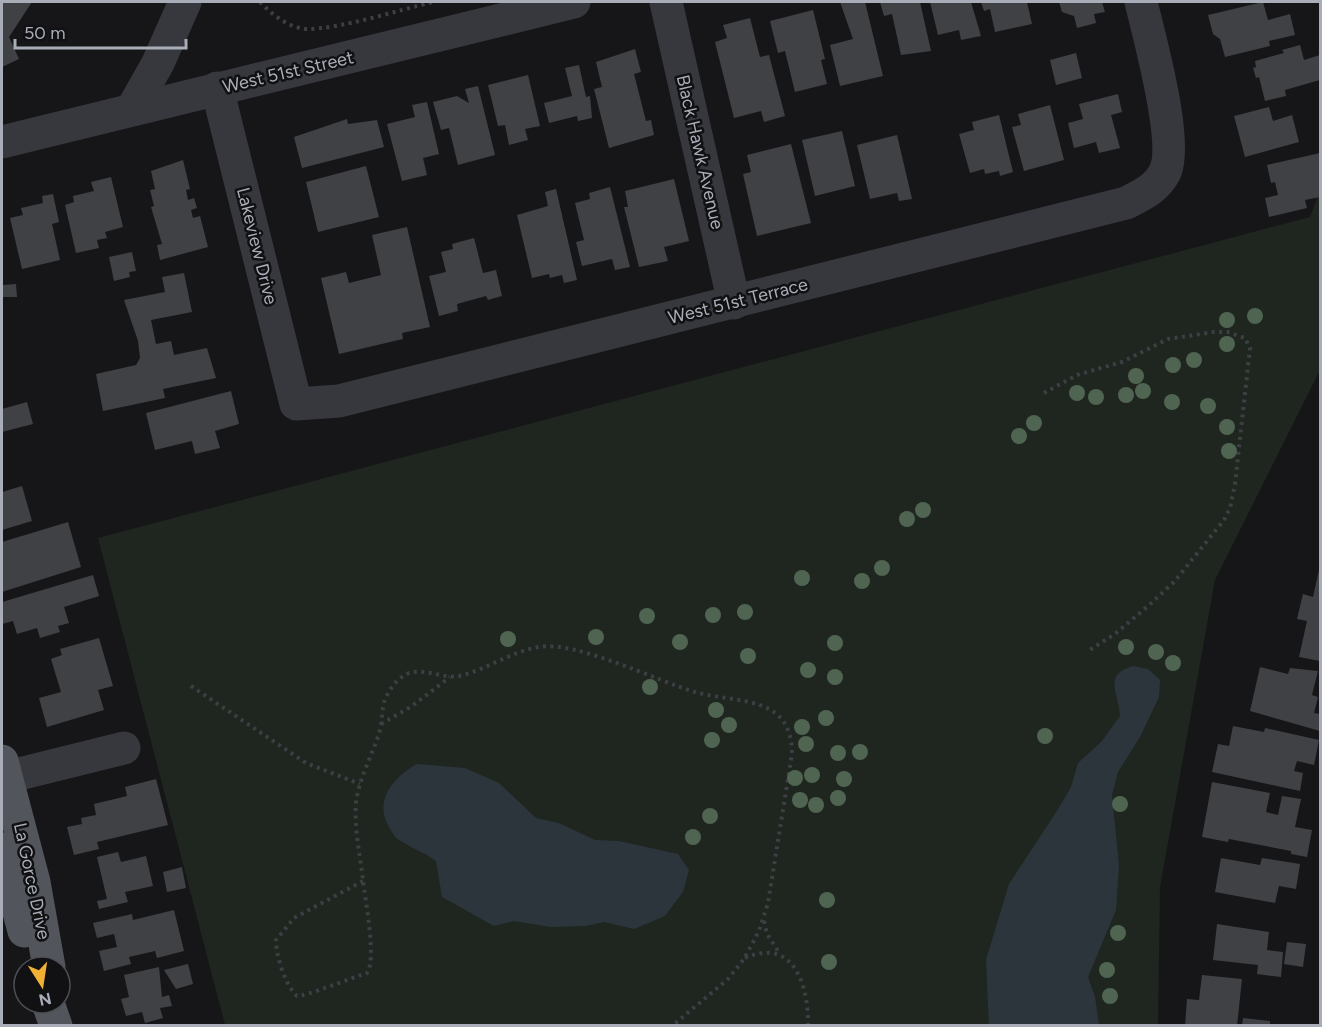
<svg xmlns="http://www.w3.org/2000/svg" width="1322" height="1027" font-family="Figtree,sans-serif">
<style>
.green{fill:#1e261f}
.water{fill:#2c353c}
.building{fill:#404145}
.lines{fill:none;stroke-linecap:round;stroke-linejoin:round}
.path{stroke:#3d3f44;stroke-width:4;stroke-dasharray:3 4.5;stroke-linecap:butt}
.minor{stroke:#37383d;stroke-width:33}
.major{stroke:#53555c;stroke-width:33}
.tree{fill:#506452}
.labels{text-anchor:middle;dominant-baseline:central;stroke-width:5;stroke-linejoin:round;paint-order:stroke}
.street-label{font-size:18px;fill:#a8adb8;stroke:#111113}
</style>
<rect width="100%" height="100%" fill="#161618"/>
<polygon class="green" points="1320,191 1320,370 1215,580 1160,887 1158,1025 225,1025 98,538 1310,217"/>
<g class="water">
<path d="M1133,666L1148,669L1160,680L1159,697L1140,737L1118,772L1112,795L1119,865L1116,910L1088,977L1095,997L1099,1025H989L986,960L1009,884L1057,811L1071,787L1078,763L1102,741L1120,716C1119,692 1102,675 1133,666Z"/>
<path d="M417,764L465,768L499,783L536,818L559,823L595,840L619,841L678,854L689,870L683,892L665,916L634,929L604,922L586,926L551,927L514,921L494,926L442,897L436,861C424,852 411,848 399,840C394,837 391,830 388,825C374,799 395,776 417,764Z"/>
</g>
<g class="building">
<polygon points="2,2 32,2 9,37 19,59 2,67"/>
<polygon points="840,2 865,2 883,76 840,86 830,45 853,39"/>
<polygon points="880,2 920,2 931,51 901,55 892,14 884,16"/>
<polygon points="930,2 971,2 981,36 961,40 959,30 938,35"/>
<polygon points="981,2 1027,2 1032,24 995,32 990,9 984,11"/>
<polygon points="1059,2 1102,2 1105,12 1094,14 1096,23 1077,28 1074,16 1062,12"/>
<polygon points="1263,2 1268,20 1290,14 1295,35 1269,41 1270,46 1225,57 1220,39 1213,34 1208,15"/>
<polygon points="813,10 825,59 821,60 827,84 795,92 785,51 778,53 770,21"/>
<polygon points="750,18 760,57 769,55 785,116 764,122 761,111 734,118 715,42 727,38 723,25"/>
<polygon points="1300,45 1304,60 1320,55 1320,80 1285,90 1286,96 1265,101 1259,77 1256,78 1253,68 1256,67 1255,61 1284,53 1282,50"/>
<polygon points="635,49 641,72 634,74 646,121 651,120 654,135 609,148 594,89 602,87 596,62"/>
<polygon points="1076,53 1082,78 1056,85 1050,60"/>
<polygon points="579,65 586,97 590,96 592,118 578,121 577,116 549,123 544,103 572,96 565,68"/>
<polygon points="528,75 540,126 525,129 528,140 509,145 505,125 498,126 488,85"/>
<polygon points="478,86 495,155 458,165 449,128 441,130 433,102 457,96 469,103 465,89"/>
<polygon points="1118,94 1122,112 1111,115 1120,148 1099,153 1096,142 1074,148 1068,123 1083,119 1079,104"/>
<polygon points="427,102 439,154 423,158 427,175 402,181 387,124 415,117 412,105"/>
<polygon points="1050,105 1064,160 1024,171 1012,127 1021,125 1018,114"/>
<polygon points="1269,107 1273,121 1292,115 1299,142 1245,157 1234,116"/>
<polygon points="999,115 1013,172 1000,176 999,171 985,174 984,169 970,173 959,134 974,130 972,122"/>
<polygon points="347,119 348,124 377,120 384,147 302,168 294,137"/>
<polygon points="842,131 855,186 815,196 802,140"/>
<polygon points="897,135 912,199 899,201 897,193 870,199 857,145"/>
<polygon points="791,144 811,223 757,236 743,174 751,172 747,155"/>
<polygon points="1320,153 1320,197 1305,200 1307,208 1269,217 1265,198 1278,195 1275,182 1271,183 1267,165"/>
<polygon points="183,160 190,189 186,190 188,200 194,198 197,208 191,210 193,218 200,216 208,247 160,260 157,245 162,244 151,207 154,206 150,190 155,189 151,171"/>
<polygon points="366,166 379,217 318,232 306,182"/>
<polygon points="111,177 123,227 105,232 107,238 97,240 99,248 76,253 65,205 74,202 73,196 94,191 91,182"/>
<polygon points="674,179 689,241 664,247 668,261 639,267 624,207 628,207 625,191"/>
<polygon points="610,187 630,267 615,270 612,259 582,266 576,242 584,240 575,203 590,199 589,193"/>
<polygon points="556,189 577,280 564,283 562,275 550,278 549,274 532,278 517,215 548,206 545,192"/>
<polygon points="53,194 59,222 52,224 60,260 22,269 10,218 23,215 21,208 43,203 42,196"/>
<polygon points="407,227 430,327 402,333 403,339 339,354 321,278 346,272 349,283 381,275 372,235"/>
<polygon points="474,238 483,273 496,270 502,296 488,300 486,296 457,304 458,311 439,316 429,276 446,272 441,252 453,249 452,244"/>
<polygon points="132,252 136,271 129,272 130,277 114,281 109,257"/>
<polygon points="184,273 192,312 151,320 156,344 171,341 174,355 207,348 216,378 163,389 165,398 103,411 96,374 136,365 140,358 138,341 124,300 165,292 162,277"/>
<polygon points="16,284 17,297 2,297 2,285"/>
<polygon points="231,391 239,424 215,431 220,448 195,454 192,441 155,450 146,413"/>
<polygon points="27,402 33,424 2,432 2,409"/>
<polygon points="22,486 32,521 2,530 2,492"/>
<polygon points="68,522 81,567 2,592 2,542"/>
<polygon points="1319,570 1320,571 1320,661 1299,657 1307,621 1297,619 1303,594 1313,597"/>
<polygon points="93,575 99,596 64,607 69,623 58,626 60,632 40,638 37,628 17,634 13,621 2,624 2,602"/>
<polygon points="99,638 113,686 98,690 104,710 47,727 39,698 61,692 51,659 62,655 60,649"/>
<polygon points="1260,667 1288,674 1290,668 1318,671 1312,695 1318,697 1314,713 1320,714 1320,731 1250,711"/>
<polygon points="1233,726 1264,732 1265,728 1319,740 1314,765 1297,761 1294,771 1303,773 1300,791 1212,772 1218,744 1229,746"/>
<polygon points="156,779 168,825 97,842 99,849 74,855 67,827 82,824 81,818 96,815 94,804 127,796 125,787"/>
<polygon points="1212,782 1270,793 1266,812 1278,815 1282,796 1301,799 1295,827 1312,830 1307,857 1291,854 1291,851 1229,839 1228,842 1202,837"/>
<polygon points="118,852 121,862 146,856 153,886 125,892 128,902 99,909 97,901 107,899 97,857"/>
<polygon points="1221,858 1260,865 1262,858 1300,864 1296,889 1279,886 1275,903 1215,892"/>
<polygon points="182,867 186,888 167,892 163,872"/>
<polygon points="174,910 184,951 157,958 155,951 129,957 131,964 104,971 99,951 117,947 114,934 97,938 93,923 132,914 133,920"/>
<polygon points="1217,924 1269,932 1267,950 1283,952 1281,977 1257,974 1258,965 1213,960"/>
<polygon points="1287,942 1306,944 1303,967 1284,964"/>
<polygon points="188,964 193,984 176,989 164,970"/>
<polygon points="159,967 162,997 169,995 172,1006 160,1008 163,1018 145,1023 142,1012 126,1016 121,999 129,997 124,975"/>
<polygon points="1202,975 1242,979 1237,1026 1185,1026 1187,999 1199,1000"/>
<polygon points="1243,1018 1270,1021 1270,1026 1242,1026"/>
</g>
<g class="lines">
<g class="path">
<path d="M260,2C272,14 288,28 307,29C340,29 399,10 433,2"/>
<polyline points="1044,393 1077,375 1122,362 1168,339 1214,332 1228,332 1245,338 1250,348 1235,484 1230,508 1224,520 1174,582 1148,606 1115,634 1088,651"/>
<polyline points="191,686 306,763 360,784"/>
<polyline points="381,724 412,706 450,677"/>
<path d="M363,881L294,918L276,940C276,956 285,985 297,996C304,997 354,977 367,973C377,959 365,899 363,880C360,855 354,828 356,803C359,777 373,755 380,730C383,718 381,706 387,695C392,686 399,677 409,673C426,668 442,679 459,676C486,670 512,651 539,647C575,640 657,681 695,692C738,704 792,694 792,754L768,903L759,931L744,959L728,979L672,1026"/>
<polyline points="764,921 767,934 780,954"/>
<path d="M745,958C794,936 809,987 808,1026"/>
</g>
<g class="minor">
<polyline points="666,2 734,303"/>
<path d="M217,88L296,404L339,401L1126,203C1142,195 1156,189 1165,172C1179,142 1149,36 1141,2"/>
<polyline points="132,109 158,63 185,2"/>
<polyline points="2,142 574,2"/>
<polyline points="7,777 124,748"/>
</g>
<g class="major">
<polyline points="2,761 34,882 49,967"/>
<polyline points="2,849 24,931"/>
<polyline points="48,1003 56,1026"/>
</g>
</g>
<g class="tree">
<circle cx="1255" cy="316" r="8"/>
<circle cx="1227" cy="320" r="8"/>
<circle cx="1227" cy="344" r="8"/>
<circle cx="1194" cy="360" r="8"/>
<circle cx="1173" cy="365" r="8"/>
<circle cx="1136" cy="376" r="8"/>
<circle cx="1143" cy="391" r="8"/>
<circle cx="1077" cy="393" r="8"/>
<circle cx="1126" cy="395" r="8"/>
<circle cx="1096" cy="397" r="8"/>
<circle cx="1172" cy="402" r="8"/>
<circle cx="1208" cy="406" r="8"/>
<circle cx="1034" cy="423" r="8"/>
<circle cx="1227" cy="427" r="8"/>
<circle cx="1019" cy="436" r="8"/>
<circle cx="1229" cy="451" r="8"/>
<circle cx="923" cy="510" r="8"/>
<circle cx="907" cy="519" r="8"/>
<circle cx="882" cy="568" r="8"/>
<circle cx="802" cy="578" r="8"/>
<circle cx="862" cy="581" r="8"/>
<circle cx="745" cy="612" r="8"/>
<circle cx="713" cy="615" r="8"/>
<circle cx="647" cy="616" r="8"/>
<circle cx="596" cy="637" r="8"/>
<circle cx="508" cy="639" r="8"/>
<circle cx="680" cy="642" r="8"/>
<circle cx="835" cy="643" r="8"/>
<circle cx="1126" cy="647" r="8"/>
<circle cx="1156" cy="652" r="8"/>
<circle cx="748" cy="656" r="8"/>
<circle cx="1173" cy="663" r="8"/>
<circle cx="808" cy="670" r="8"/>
<circle cx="835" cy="677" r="8"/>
<circle cx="650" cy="687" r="8"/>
<circle cx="716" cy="710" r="8"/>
<circle cx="826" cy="718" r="8"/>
<circle cx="729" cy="725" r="8"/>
<circle cx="802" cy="727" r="8"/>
<circle cx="1045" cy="736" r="8"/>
<circle cx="712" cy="740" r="8"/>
<circle cx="806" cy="744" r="8"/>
<circle cx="860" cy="752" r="8"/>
<circle cx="838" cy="753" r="8"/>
<circle cx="812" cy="775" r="8"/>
<circle cx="795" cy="778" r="8"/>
<circle cx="844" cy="779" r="8"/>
<circle cx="838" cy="798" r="8"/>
<circle cx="800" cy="800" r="8"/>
<circle cx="1120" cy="804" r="8"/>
<circle cx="816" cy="805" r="8"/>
<circle cx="710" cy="816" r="8"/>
<circle cx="693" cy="837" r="8"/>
<circle cx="827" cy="900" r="8"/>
<circle cx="1118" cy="933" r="8"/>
<circle cx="829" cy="962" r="8"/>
<circle cx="1107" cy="970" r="8"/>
<circle cx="1110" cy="996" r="8"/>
</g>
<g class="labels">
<g class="street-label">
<text transform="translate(288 72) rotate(-13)">West 51st Street</text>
<text transform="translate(700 152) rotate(77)">Black Hawk Avenue</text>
<text transform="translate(257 246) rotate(76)">Lakeview Drive</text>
<text transform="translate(738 301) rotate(-14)">West 51st Terrace</text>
<text transform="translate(32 881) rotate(78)">La Gorce Drive</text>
</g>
</g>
<rect width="1322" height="1027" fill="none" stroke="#a8adb8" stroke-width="6"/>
<g transform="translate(42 985) rotate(168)"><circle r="28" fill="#111113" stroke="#4d4f55" stroke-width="1.5"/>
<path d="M0-4.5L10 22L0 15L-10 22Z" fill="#f2b134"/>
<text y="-9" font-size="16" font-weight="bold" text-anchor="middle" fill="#a8adb8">N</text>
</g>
<path d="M15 39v9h171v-9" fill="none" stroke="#a8adb8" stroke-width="3"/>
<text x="24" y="39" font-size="18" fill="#a8adb8" stroke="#111113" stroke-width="4.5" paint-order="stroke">50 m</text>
</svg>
